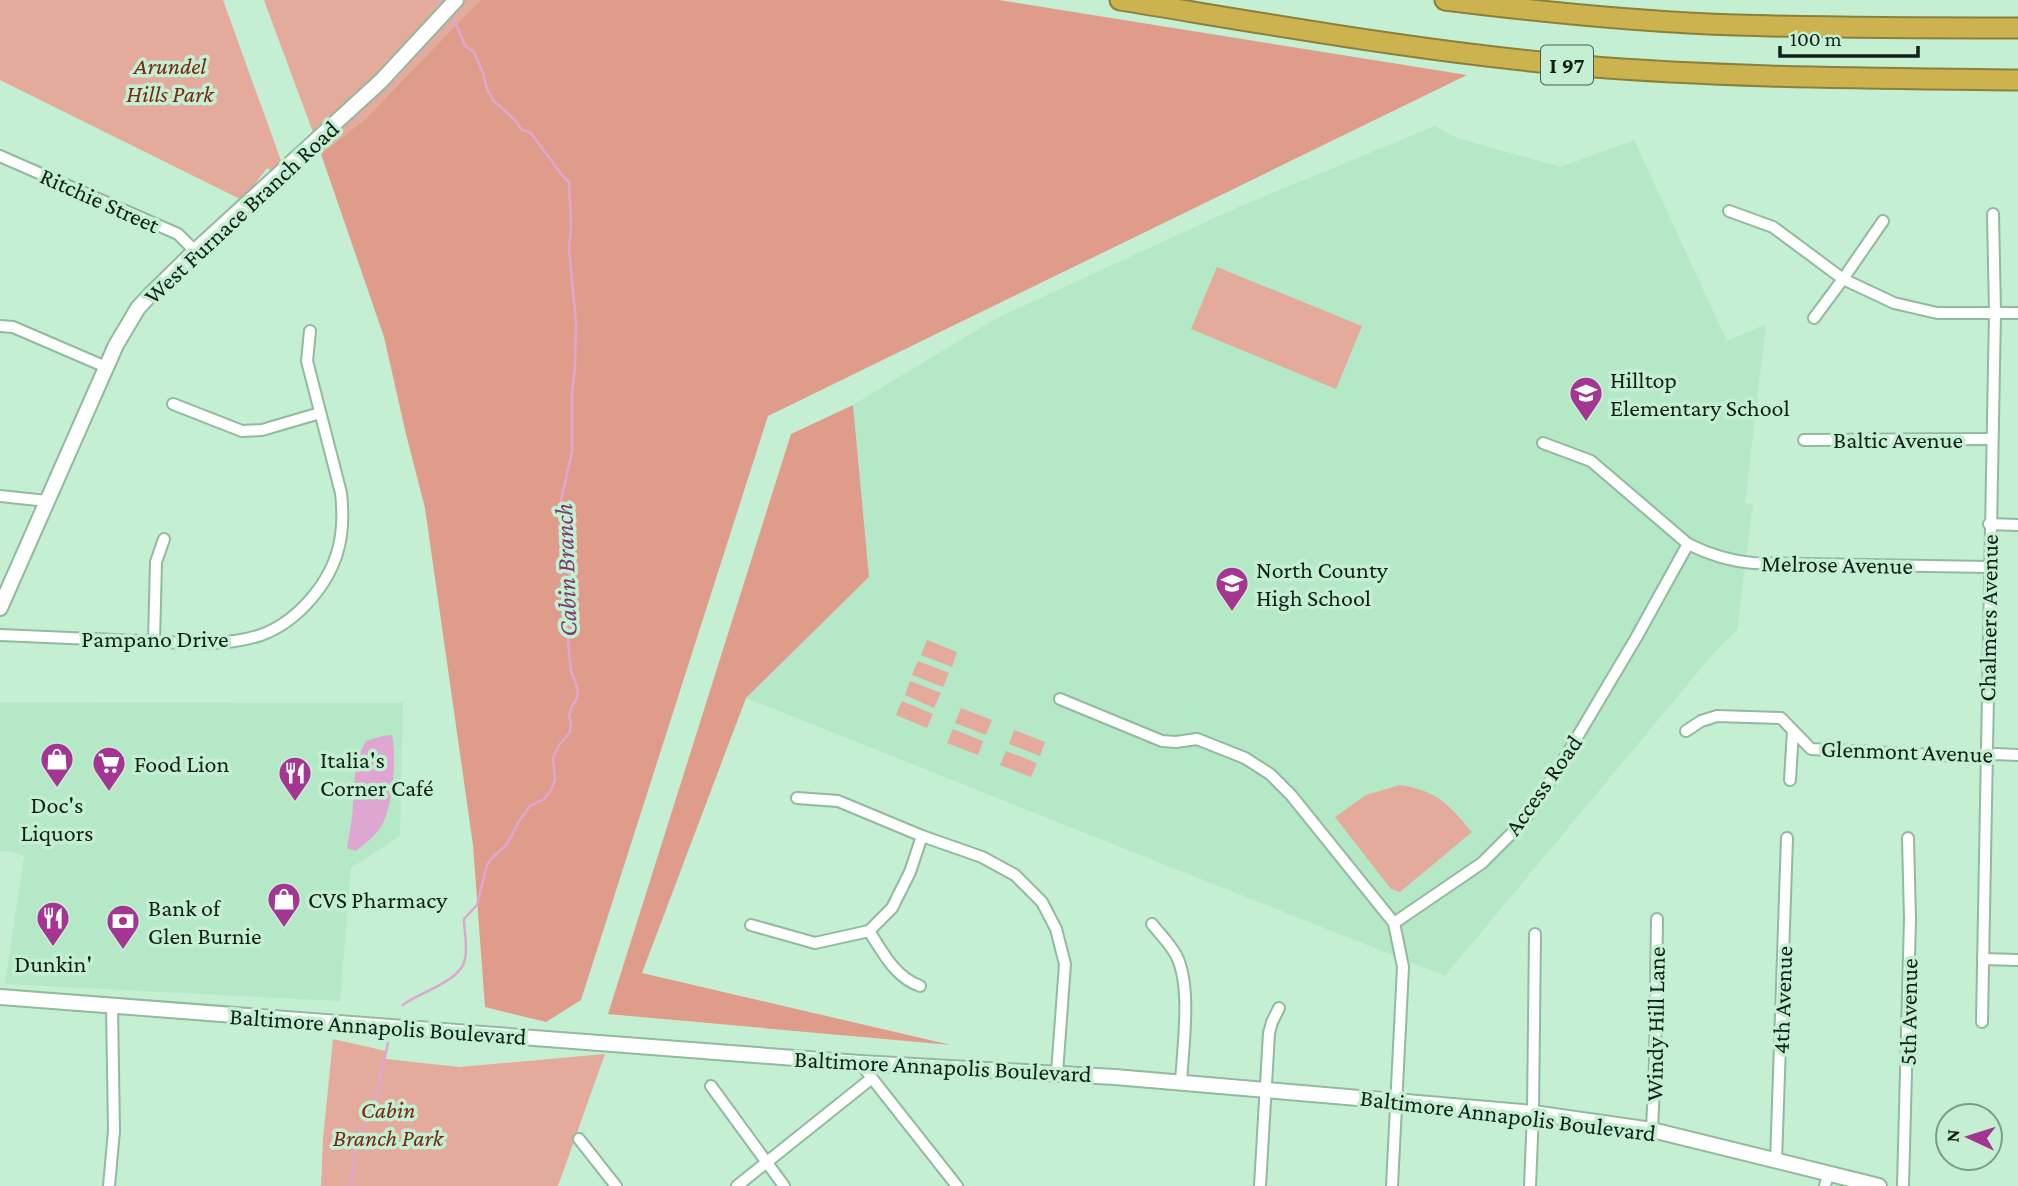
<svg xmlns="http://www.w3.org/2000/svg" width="2018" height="1186" font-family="'Crimson Pro',serif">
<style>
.built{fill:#b5e8c6}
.green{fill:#e4aa9b}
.forest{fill:#e09c8a}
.water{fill:#dea6d0}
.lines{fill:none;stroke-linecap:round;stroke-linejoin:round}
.stream{stroke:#dea6d0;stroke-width:2.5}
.street-casing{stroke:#91ba9e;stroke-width:14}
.secondary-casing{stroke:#91ba9e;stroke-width:18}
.highway-casing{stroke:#8b803b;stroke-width:23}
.street{stroke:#fff;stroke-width:10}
.secondary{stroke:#fff;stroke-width:14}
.highway{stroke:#ccb34f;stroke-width:19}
.labels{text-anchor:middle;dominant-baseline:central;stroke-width:7;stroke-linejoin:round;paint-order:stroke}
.shield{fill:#c4efd2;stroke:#475f4f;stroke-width:2}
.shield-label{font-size:23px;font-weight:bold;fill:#112117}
.park-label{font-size:24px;font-style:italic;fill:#772712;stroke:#c4efd2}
.street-label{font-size:24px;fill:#112117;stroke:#c4efd2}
.poi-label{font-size:24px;fill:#112117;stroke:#c4efd2;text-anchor:start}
.water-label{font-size:26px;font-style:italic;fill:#7c396f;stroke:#c4efd2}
</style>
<rect width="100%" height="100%" fill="#c4efd2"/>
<g class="built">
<polygon points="1435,126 1457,138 1561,167 1634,140 1727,341 1766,324 1745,503 1753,504 1737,630 1717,649 1445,976 746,698 869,577 853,405 997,318 1236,208"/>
<polygon points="0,702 403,703 400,836 351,868 340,1001 5,984 24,856 13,852 0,851"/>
</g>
<g class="green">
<polygon points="0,0 223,0 288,180 267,168 255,184 272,199 260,209 0,80"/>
<polygon points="264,0 480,0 365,119 321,154"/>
<polygon points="1217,267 1362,326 1336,389 1191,329"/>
<polygon points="927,640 957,652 952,667 921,655"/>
<polygon points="918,661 949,673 943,687 912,675"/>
<polygon points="910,681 941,693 934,708 905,695"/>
<polygon points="902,701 933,714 927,728 896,715"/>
<polygon points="961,708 992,720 986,735 955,723"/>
<polygon points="953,729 983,741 978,755 947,743"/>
<polygon points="1014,730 1045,742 1040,756 1009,744"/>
<polygon points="1006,751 1037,763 1031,777 1000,765"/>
<path d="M1400,785C1438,791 1448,804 1472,832L1400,892L1391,889L1335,817L1366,795Z"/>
<polygon points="333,1039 386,1051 386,1059 459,1067 605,1054 558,1186 321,1186 323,1139"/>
</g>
<g class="forest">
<polygon points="480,0 999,0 1467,75 768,416 581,1000 546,1022 485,1007 473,845 425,508 406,434 384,337 321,154 365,119"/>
<polygon points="853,405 869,577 746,698 642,973 951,1045 608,1014 791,434"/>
</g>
<path class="water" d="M392,735C397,759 393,801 383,823C377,835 366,843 356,851L347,848L352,818L356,761L366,741L382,736Z"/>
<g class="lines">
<g class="stream">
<polyline points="440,0 441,1"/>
<path d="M403,1005C419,992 461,982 465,959C468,946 464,932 464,919L477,905L487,865L492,858L507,844L519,821L530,806L544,799L550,792L555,780L553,758L559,745L570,732L571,723L569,717L571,708L577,698L578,690L571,671L569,652L567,628L570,600L568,540L563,520L561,500L572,452V393L575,367L576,322L569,250L571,225L569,182L561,174L531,133L521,129L515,120L493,100L487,89L483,73L474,52L465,46L454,19"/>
<polyline points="351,1186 355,1150 360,1133 372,1114 388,1043"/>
</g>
<defs>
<g id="street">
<polyline points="0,156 178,234 195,251"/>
<polyline points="1729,211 1773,227 1843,279 1894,303 1937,313 2018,313"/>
<polyline points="1814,318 1843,279 1883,221"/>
<polyline points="0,326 13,327 106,367"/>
<polyline points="173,404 242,431 262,430 320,413"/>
<polyline points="1804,440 1992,439"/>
<polyline points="0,496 47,501"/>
<polyline points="1989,524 2018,525"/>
<path d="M1688,544C1710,555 1729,561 1753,563L1989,567"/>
<path d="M0,635C46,637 92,639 139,641C178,642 222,648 261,635C297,622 330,584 339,546C343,529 343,511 341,493L307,361L310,331"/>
<polyline points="154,641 156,562 164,539"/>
<polyline points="1060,699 1162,741 1176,742 1197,739 1245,758 1270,774 1291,795 1394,923 1482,863 1523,822 1560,766 1636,638 1688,544 1591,461 1543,443"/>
<polyline points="1686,731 1701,721 1717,716 1781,718 1811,749 1975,757 1997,754 2018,755"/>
<polyline points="1790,780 1793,731"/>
<polyline points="797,798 838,801 922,836 982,857 1015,875 1042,902 1056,929 1065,964 1057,1073"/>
<path d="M1152,924C1160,934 1170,944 1176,955C1192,985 1183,1047 1181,1082"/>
<polyline points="751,925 815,943 869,931 892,908 910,872 922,836"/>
<path d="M869,931C883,953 895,977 920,986"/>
<polyline points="1983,959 2018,960"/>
<polyline points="1982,1022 1995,312 1993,214"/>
<polyline points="860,1063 957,1186"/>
<polyline points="711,1086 784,1186"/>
<polyline points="1652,1130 1655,1062 1657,919"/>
<polyline points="579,1139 616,1186"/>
<polyline points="1776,1162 1787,838"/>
<polyline points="109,1186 114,1131 112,1006"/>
<polyline points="737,1186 872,1078"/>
<polyline points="1260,1186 1269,1033 1272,1022 1279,1008"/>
<polyline points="1392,1186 1403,967 1394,923"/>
<polyline points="1530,1186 1533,1113 1535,934"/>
<polyline points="1825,1186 1828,1174"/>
<polyline points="1903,1186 1910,919 1908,838"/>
</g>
<g id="secondary">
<polyline points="0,608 116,345 138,308 150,295 195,251 381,81 456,0"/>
<polyline points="0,997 860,1063 1115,1077 1533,1113 1652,1130 1879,1186"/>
</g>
<g id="highway">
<path d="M1120,0C1274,25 1428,53 1583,66C1728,78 1873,78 2018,80"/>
<path d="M1445,0C1542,12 1639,22 1736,25C1830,28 1924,28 2018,28"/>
</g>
</defs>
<use href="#street" class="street-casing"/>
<use href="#secondary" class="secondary-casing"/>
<use href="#highway" class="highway-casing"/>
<use href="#street" class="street"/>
<use href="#secondary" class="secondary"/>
<use href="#highway" class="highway"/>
</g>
<defs>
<symbol id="school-pin" viewBox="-11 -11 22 30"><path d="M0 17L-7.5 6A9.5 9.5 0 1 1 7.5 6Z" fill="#a53592" stroke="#c4efd2"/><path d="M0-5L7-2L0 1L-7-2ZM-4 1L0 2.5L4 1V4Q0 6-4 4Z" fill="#fff"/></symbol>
<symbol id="shop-pin" viewBox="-11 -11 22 30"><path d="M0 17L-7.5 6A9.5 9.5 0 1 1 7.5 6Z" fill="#a53592" stroke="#c4efd2"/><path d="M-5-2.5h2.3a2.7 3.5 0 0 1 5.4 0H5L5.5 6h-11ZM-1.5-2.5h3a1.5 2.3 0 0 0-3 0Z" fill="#fff"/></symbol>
<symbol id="supermarket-pin" viewBox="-11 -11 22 30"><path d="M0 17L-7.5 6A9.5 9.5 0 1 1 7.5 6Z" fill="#a53592" stroke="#c4efd2"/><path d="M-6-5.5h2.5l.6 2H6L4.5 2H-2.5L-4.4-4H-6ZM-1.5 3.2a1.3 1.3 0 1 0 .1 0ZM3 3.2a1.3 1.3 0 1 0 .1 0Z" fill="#fff"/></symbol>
<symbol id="restaurant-pin" viewBox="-11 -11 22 30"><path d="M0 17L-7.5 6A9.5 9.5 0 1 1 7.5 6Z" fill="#a53592" stroke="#c4efd2"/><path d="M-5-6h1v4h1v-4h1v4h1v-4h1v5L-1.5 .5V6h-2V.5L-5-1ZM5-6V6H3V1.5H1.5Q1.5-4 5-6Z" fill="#fff"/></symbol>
<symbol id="bank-pin" viewBox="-11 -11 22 30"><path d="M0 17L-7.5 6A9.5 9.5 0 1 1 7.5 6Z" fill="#a53592" stroke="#c4efd2"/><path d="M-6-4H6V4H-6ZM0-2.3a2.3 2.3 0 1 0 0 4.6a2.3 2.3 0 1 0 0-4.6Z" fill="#fff"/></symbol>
</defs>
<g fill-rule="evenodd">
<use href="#school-pin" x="1567" y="374" width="38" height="52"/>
<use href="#school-pin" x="1213" y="564" width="38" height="52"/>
<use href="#shop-pin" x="38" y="740" width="38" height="52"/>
<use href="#supermarket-pin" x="90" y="744" width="38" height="52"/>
<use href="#restaurant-pin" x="276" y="754" width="38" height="52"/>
<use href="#shop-pin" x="265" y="880" width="38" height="52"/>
<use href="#restaurant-pin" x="34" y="899" width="38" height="52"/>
<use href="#bank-pin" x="104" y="902" width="38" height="52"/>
</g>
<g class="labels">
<rect class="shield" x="1541" y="45.5" width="52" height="39" rx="5"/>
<g class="shield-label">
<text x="1567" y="65">I 97</text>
</g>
<g class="park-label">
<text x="170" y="65">Arundel<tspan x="170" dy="28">Hills Park</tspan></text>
<text x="388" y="1109">Cabin<tspan x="388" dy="28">Branch Park</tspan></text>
</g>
<g class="street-label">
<text transform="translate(100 200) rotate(24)">Ritchie Street</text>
<text transform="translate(241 212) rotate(-43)">West Furnace Branch Road</text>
<text x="1898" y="439">Baltic Avenue</text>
<text transform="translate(1837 564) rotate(1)">Melrose Avenue</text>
<text transform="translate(1988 618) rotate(-89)">Chalmers Avenue</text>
<text x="155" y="638">Pampano Drive</text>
<text transform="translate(1907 751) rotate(2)">Glenmont Avenue</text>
<text transform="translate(1543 785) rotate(-55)">Access Road</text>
<text transform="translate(1782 1000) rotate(-88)">4th Avenue</text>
<text transform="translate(1908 1012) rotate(-89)">5th Avenue</text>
<text transform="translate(1655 1024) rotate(-89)">Windy Hill Lane</text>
<text transform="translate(378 1026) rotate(4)">Baltimore Annapolis Boulevard</text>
<text transform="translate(943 1066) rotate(3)">Baltimore Annapolis Boulevard</text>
<text transform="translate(1508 1115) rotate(7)">Baltimore Annapolis Boulevard</text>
</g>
<g class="poi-label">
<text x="1610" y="379">Hilltop<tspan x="1610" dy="28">Elementary School</tspan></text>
<text x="1256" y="569">North County<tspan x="1256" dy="28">High School</tspan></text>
<text x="320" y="759">Italia's<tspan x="320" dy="28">Corner Café</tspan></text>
<text x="134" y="763">Food Lion</text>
<text x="57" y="804" text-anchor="middle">Doc's<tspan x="57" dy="28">Liquors</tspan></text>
<text x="308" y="899">CVS Pharmacy</text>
<text x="148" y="907">Bank of<tspan x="148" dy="28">Glen Burnie</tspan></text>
<text x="53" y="963" text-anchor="middle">Dunkin'</text>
</g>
<g class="water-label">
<text transform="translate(566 570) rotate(-92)">Cabin Branch</text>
</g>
</g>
<g transform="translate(1969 1137) rotate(274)"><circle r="33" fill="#c4efd2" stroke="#7c9d87" stroke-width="2"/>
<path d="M0-5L12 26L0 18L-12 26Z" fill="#a53592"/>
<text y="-10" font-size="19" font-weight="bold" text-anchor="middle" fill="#112117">N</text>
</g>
<path d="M1780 46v10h138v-10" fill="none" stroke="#112117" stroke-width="3.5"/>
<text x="1790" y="46" font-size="21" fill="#112117" stroke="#c4efd2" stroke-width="5" paint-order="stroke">100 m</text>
</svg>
